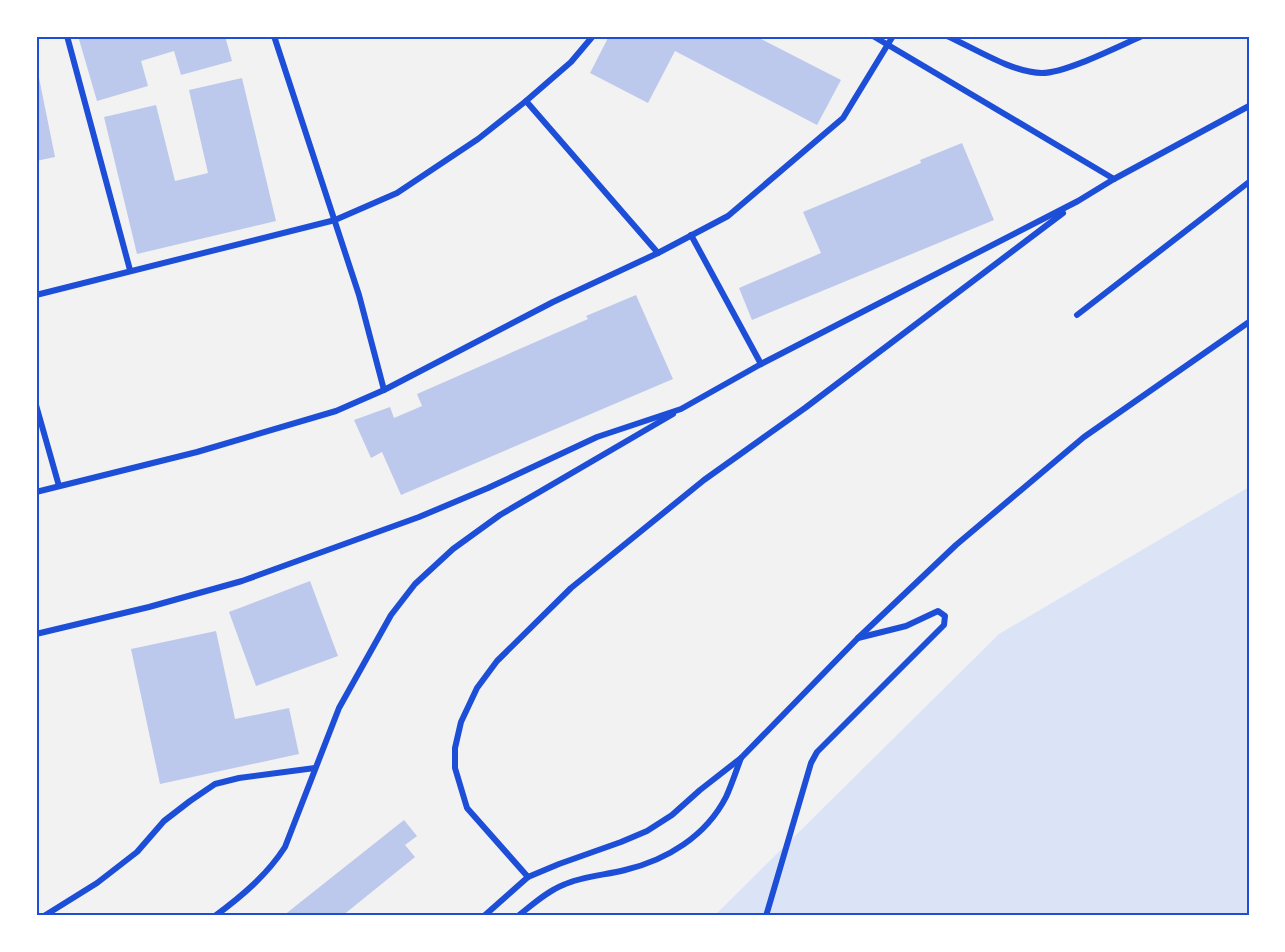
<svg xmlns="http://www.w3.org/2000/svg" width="1285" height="952" font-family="Mulish,sans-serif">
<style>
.green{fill:#dbe4f7}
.building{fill:#bdc9ec}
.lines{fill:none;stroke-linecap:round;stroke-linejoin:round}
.minor{stroke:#1d4ed8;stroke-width:6}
.neatline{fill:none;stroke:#1d4ed8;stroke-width:2}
</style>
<rect width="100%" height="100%" fill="#f2f2f2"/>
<polygon class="green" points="1249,487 1249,916 714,916 999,634"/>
<g class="building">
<polygon points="78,36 225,36 232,61 181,75 174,51 141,61 148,86 97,101"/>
<polygon points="609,36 755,36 841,80 817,125 675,51 648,103 590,73"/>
<polygon points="36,63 55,157 36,161"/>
<polygon points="242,78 276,221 137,254 104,117 156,105 175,181 208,173 189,90"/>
<polygon points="962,143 994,220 752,320 739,288 821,253 803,212 921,163 920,160"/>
<polygon points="636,295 673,379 401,495 382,452 371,458 354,420 390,407 394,418 422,406 417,394 588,319 586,316"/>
<polygon points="310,581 338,656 256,686 229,612"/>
<polygon points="216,631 235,719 289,708 299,754 160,784 131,649"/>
<polygon points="404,820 417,836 405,845 415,857 342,916 283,916"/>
</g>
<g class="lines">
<g class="minor">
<polyline points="67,36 130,270"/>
<polyline points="274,36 359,295 384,390"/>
<polyline points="873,36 1114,179"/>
<path d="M947,36C974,48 1013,73 1042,73C1066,73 1119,46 1142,36"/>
<polyline points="526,101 658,253"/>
<polyline points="691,235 761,364"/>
<polyline points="36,295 335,220 397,193 478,139 526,101 571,62 593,36"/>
<polyline points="1077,315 1249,182"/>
<polyline points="36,405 59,486"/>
<polyline points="36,492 197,452 336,411 384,390 553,302 658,253 728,216 843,118 893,36"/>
<polyline points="36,634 149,607 242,581 419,517 488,488 597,437 681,409 761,364 1078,201 1114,179 1249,106"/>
<polyline points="528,877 467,808 455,768 455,748 461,722 477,688 497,661 571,588 704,480 805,408 1063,213"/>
<polyline points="44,916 97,883 137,852 164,821 190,801 215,784 239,778 315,768"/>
<path d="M215,916C242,896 267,875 285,847L339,708L391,615L415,584L453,549L500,515L673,414"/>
<polyline points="484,916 528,877 559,864 621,842 647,831 672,815 700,790 741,758 858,638 956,545 1084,437 1249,322"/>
<path d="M518,916C532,905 546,892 563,885C582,876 606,875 625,870C667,860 706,836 726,797C732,784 736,771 741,758"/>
<polyline points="766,916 811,763 817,752 944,625 945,616 938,611 906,626 858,638"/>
</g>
</g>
<rect width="1285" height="952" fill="none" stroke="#ffffff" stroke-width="75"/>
<rect x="38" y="38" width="1210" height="876" class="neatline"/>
</svg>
